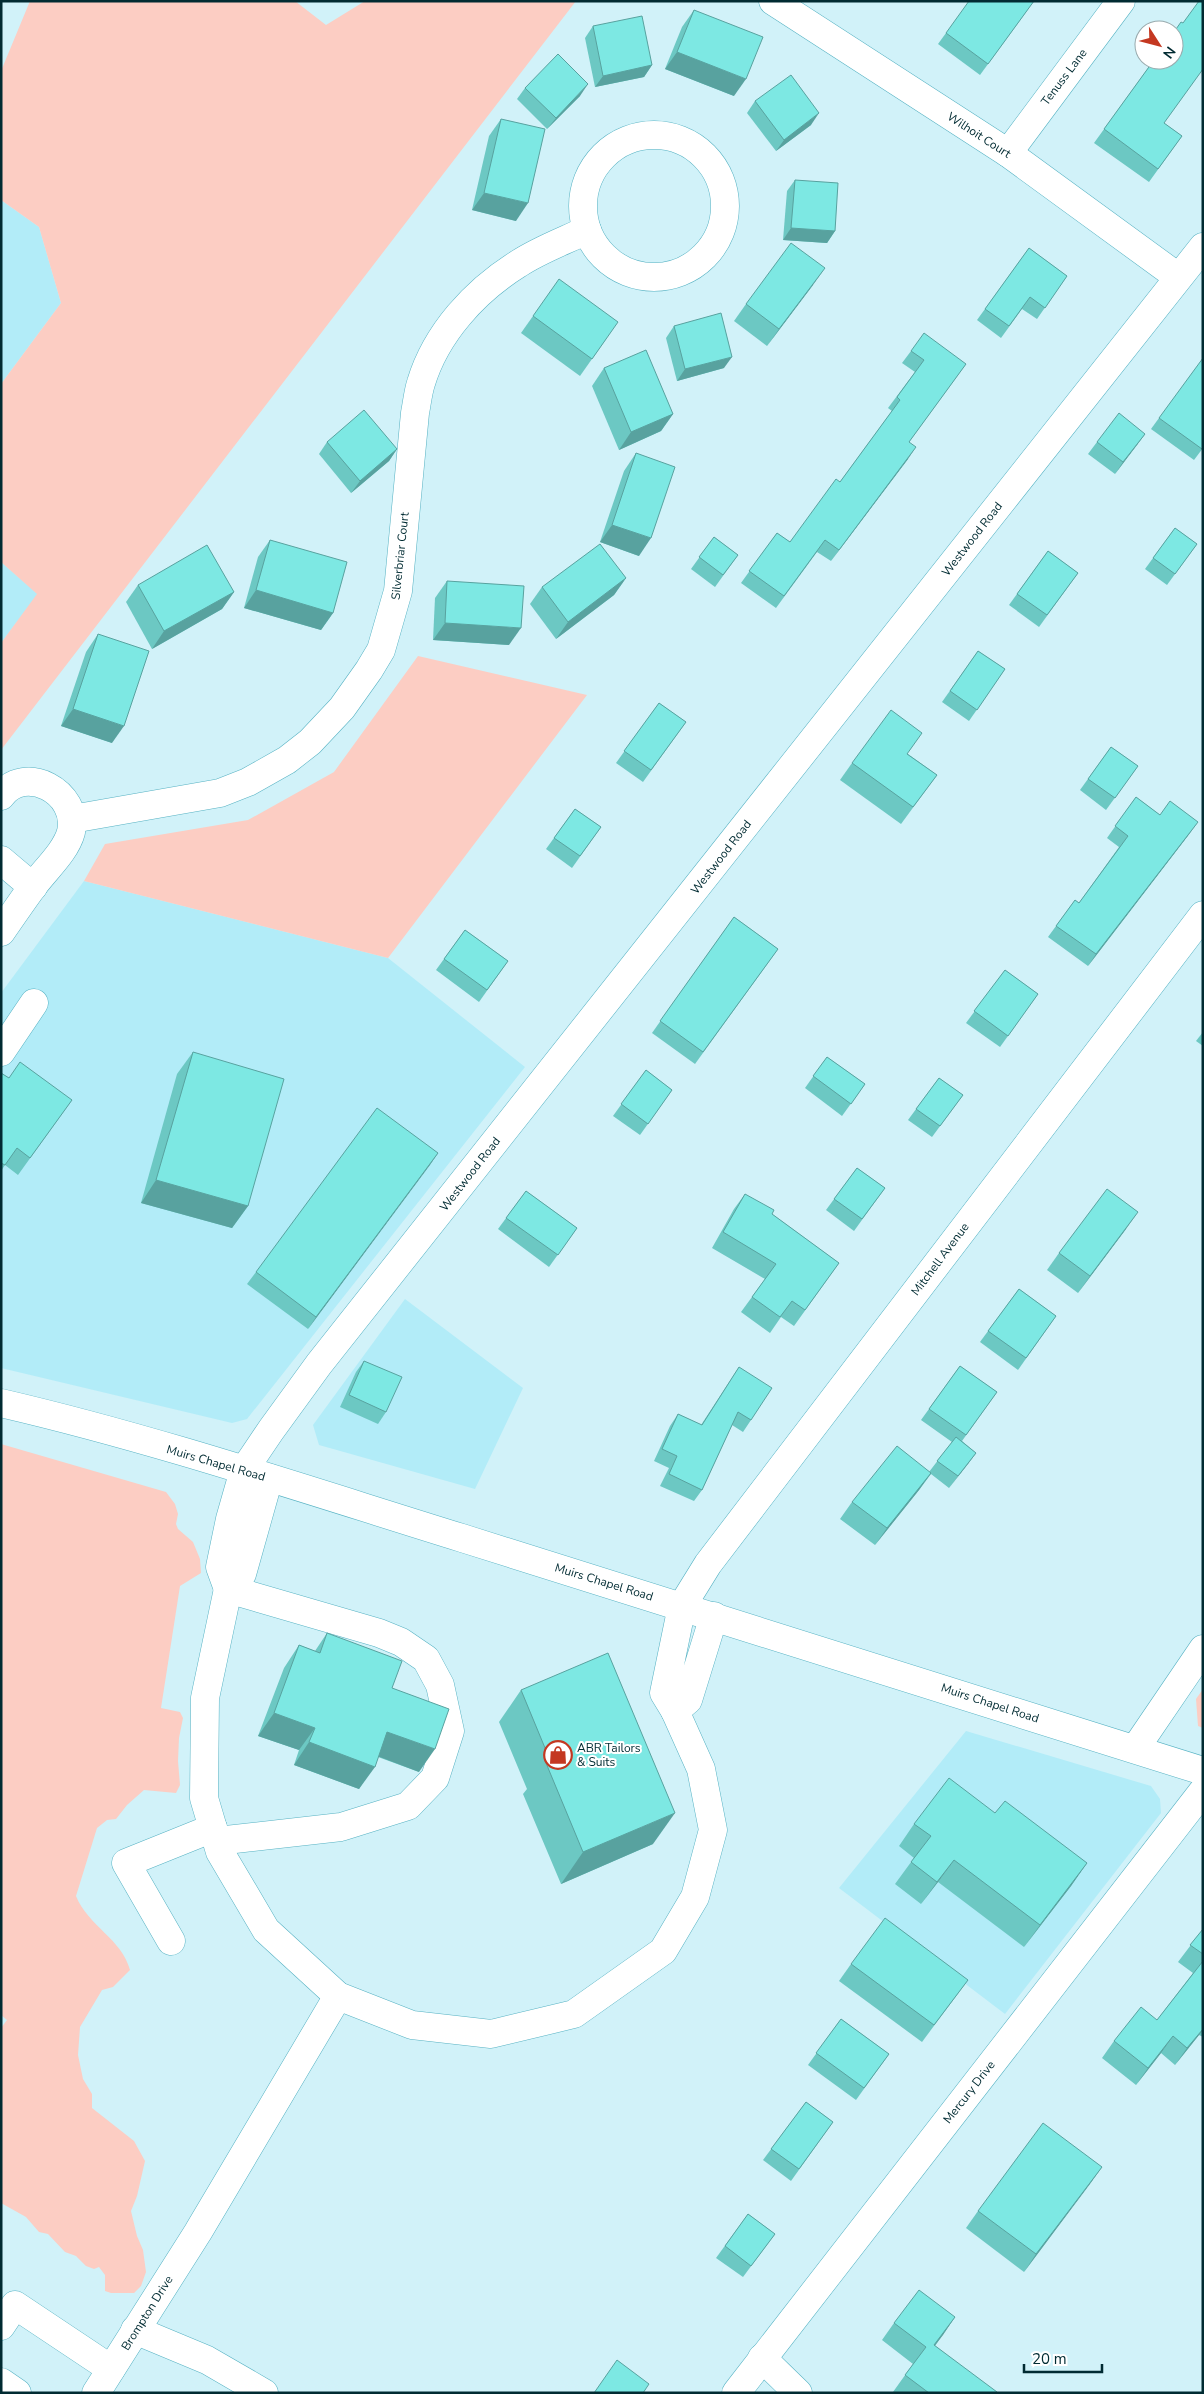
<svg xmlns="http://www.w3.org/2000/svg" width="1204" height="2394" font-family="'Nunito Sans',sans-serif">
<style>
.built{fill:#b2ecf8}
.green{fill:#fccdc3}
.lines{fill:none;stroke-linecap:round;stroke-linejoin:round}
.minor-casing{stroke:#56b2c3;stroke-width:29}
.major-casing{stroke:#56b2c3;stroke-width:29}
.minor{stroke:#fff;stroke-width:28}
.major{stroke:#fff;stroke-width:28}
.wall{fill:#6cc8c3}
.shaded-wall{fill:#58a29f}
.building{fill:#7de8e3;stroke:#58a29f}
.labels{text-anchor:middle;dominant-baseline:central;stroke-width:4;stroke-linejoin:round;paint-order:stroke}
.street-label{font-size:12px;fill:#012b32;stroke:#fff}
.poi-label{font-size:12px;fill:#012b32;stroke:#fff;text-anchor:start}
</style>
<rect width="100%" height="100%" fill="#d1f2f9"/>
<g class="built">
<polygon points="1,200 39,227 61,303 1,384"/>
<polygon points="1,562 38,594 1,643"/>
<polygon points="84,881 388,958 525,1067 247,1419 232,1423 1,1368 1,993"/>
<polygon points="405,1299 523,1388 475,1489 319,1445 313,1425"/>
<polygon points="966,1731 1151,1786 1160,1799 1161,1813 1005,2014 839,1888"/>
</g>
<g class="green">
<polygon points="30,1 295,1 326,25 365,1 576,1 1,750 1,643 37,594 1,562 1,384 61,303 39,227 1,200 1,71"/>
<polygon points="418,656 587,695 388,958 84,881 105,844 248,820 334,772"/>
<path d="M1,1444L166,1492L175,1504L178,1514L176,1524L178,1529L193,1542L200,1559L201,1573L180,1586L161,1708L180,1712L183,1718L179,1738L178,1761L180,1785L176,1793L144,1790L127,1805L116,1819L107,1820L97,1828L76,1896C88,1926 122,1939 130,1970L113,1987L102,1990L80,2027L78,2055L83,2079L92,2094V2108L134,2141L145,2161L137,2196L131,2211L137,2236L143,2250L146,2272L141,2286L134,2293H111L105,2291V2275L99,2267L94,2269L86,2266L76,2256L65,2252L48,2234L39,2232L26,2217L1,2203V2028L7,2020L1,2015Z"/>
<polygon points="1203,1689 1203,1728 1198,1726 1196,1699"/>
</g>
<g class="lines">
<defs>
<g id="minor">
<polyline points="773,1 1008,153 1178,277"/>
<circle cx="654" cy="206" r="71"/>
<polyline points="1008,153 1121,1"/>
<path d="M1,796C24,763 80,792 71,832C66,851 46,869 34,885C23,900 12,916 1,932"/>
<path d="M72,819L220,793L248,782L287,760L310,742L342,708L369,670L381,650L398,591L415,413C417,403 418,392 421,383C436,333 475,291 518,264C539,250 564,241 587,230"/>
<polyline points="1,860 33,887"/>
<polyline points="1,1052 34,1003"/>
<polyline points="269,1478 242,1574 228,1589 220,1567 230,1519 244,1470 271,1430 319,1364 1203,247"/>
<polyline points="714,1616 688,1700 675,1711 664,1693 682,1606 708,1564 1203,915"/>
<polyline points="1135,1749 1203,1649"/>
<polyline points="217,1841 341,1827 408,1806 435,1778 450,1731 440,1685 426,1659 401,1642 379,1633 228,1589 205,1698 204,1798 220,1852 266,1930 338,1996 412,2025 491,2034 574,2014 663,1951 695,1897 713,1830 701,1769 675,1711"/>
<polyline points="171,1941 126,1863 213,1828"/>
<polyline points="1,2326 15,2305 111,2369"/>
<polyline points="135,2330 207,2360 264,2393"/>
<polyline points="762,2358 798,2393"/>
<polyline points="1,2382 17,2393"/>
<polyline points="96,2393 198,2232 338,1996"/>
<polyline points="736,2393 1203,1791"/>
</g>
<path id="major" d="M1,1403C156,1439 310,1491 462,1538C709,1614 956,1692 1203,1771"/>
</defs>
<use href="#minor" class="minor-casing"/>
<use href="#major" class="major-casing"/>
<use href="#minor" class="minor"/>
<use href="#major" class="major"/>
</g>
<g class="wall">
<polygon points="1034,1 980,75 938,44 946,33"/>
<polygon points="694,10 734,96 665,69 682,27"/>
<polygon points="593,26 652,65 644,77 595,87 585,38"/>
<polygon points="1154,60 1164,123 1182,136 1149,182 1094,143"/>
<polygon points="525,88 580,96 547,129 517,99"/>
<polygon points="755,101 811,125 776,151 747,113"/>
<polygon points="501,119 516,221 472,210 489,136"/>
<polygon points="795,180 835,231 827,243 783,240 787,191"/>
<polygon points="1029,248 1067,276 1037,319 1022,309 1001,338 977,320"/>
<polygon points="813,285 767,346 734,321 746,304"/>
<polygon points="533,316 606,339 580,376 521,333"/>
<polygon points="674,326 724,368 677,381 666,338"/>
<polygon points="911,351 966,364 909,442 908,459 831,561 817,552 776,608 741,583 777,533 790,542 840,482 892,411 888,408 915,372 902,363"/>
<polygon points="604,368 673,414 661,431 619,450 592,386"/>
<polygon points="1159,418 1203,448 1194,460 1151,429"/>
<polygon points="1145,434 1115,474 1088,454 1097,442"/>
<polygon points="327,442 397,449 389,461 351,493 319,454"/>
<polygon points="636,453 639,556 600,542 624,471"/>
<polygon points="1175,528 1197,544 1167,585 1145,569"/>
<polygon points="714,537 738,555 715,587 691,569"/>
<polygon points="270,540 333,613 321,630 244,608 258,557"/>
<polygon points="1048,551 1078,573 1039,627 1009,605"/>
<polygon points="626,578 614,595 556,639 530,604 542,587"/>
<polygon points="447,581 509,645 433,640 435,598"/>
<polygon points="138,585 234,592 222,609 152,649 126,602"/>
<polygon points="98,634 112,743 61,726 86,652"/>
<polygon points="978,651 1005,669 969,721 942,702"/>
<polygon points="659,703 686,722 643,782 616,763"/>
<polygon points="1111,747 1138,766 1106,810 1080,790"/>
<polygon points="908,754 937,775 901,824 840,780 852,763"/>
<polygon points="1136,797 1160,815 1190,833 1088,966 1048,937 1075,900 1079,903 1119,847 1107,838"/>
<polygon points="575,809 601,827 572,868 546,849"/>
<polygon points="734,917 778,949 695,1064 652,1033"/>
<polygon points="465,930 508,961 479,1002 436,970"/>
<polygon points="1005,970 1038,994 1000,1047 966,1023"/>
<polygon points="1203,1032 1203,1046 1196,1041"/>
<polygon points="193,1052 248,1206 232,1228 141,1203 177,1074"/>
<polygon points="827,1057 865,1084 842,1116 805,1088"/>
<polygon points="646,1070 672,1090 640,1135 613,1116"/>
<polygon points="1,1073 9,1078 72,1100 18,1175 5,1165 1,1171"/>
<polygon points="939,1078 963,1095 932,1137 908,1120"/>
<polygon points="438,1153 308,1329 247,1284 256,1272"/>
<polygon points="857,1168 885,1188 854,1231 826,1210"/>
<polygon points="526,1191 577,1228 549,1267 498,1229"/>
<polygon points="745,1194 772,1214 839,1263 794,1326 781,1317 770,1333 741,1312 765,1279 712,1248 734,1209"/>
<polygon points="1126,1229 1078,1293 1047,1270 1059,1253"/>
<polygon points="1019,1289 1056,1316 1018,1370 980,1342"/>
<polygon points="364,1361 386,1412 378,1424 340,1407 356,1372"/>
<polygon points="960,1366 997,1392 962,1441 976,1453 949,1488 931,1474 919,1490 875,1545 840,1519 852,1502 929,1472 952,1442 921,1420"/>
<polygon points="739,1367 751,1420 743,1432 732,1425 702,1490 694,1501 660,1486 669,1468 654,1461 670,1426 678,1414 701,1425"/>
<polygon points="327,1633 392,1688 419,1772 378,1757 359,1789 294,1765 299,1750 258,1736 284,1668 299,1645 315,1651"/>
<polygon points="521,1690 653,1844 561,1884 523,1794 527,1789 499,1722"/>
<polygon points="995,1813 1087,1863 1071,1886 1024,1947 938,1882 921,1904 895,1884 914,1858 899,1846 914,1824"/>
<polygon points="1203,1929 1203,2037 1199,2035 1175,2065 1161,2053 1136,2085 1102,2058 1114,2041 1157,2020 1193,1973 1178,1962"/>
<polygon points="851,1964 968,1980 922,2042 839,1981"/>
<polygon points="841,2019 889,2054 856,2100 808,2065"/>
<polygon points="806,2102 833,2122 791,2181 763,2160"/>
<polygon points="1102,2167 1024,2272 966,2228 978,2211"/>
<polygon points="748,2214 775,2234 743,2277 716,2258"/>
<polygon points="955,2317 935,2346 996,2393 894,2393 893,2392 913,2364 882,2340 894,2323"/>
</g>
<g class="shaded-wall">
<polygon points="677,52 746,79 734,96 665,69"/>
<polygon points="652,65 644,77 595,87 603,76"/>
<polygon points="588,84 580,96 547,129 556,118"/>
<polygon points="819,113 811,125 776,151 784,140"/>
<polygon points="484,193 528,203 516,221 472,210"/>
<polygon points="791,228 835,231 827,243 783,240"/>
<polygon points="825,268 813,285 767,346 779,329"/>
<polygon points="732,357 724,368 677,381 685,369"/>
<polygon points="673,414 661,431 619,450 631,432"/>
<polygon points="1145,434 1137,445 1115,474 1123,462"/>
<polygon points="916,447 908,459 831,561 839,550"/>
<polygon points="397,449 389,461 351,493 360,481"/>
<polygon points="612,525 651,538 639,556 600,542"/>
<polygon points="626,578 614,595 556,639 568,622"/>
<polygon points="256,590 333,613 321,630 244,608"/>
<polygon points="234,592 222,609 152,649 164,631"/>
<polygon points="445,623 521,628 509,645 433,640"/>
<polygon points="73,709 124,726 112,743 61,726"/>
<polygon points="1198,822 1190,833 1088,966 1096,954"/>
<polygon points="438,1153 430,1165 308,1329 316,1317"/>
<polygon points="156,1180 248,1206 232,1228 141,1203"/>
<polygon points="1138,1212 1126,1229 1078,1293 1090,1276"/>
<polygon points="976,1453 968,1464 949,1488 958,1476"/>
<polygon points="931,1473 919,1490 875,1545 887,1528"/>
<polygon points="274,1713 315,1728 299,1750 258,1736"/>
<polygon points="387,1732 435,1749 419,1772 372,1754"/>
<polygon points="309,1742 375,1767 359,1789 294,1765"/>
<polygon points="675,1813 653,1844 561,1884 583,1852"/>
<polygon points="954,1860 938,1882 921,1904 937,1882"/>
<polygon points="1087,1863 1071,1886 1024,1947 1040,1925"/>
<polygon points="1203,2029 1203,2030 1175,2065 1187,2048"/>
<polygon points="1173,2036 1161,2053 1136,2085 1148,2068"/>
<polygon points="1102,2167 1090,2184 1024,2272 1036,2254"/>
<polygon points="955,2317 943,2335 922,2362 934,2345"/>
</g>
<g class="building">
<polygon points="969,1 1034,1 988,64 946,33"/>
<polygon points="1199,1 1203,1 1203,69 1164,123 1182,136 1158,169 1104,129 1154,60 1174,60 1174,32 1181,22 1183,23"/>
<polygon points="694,10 763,37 746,79 677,52"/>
<polygon points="642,16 652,65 603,76 593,26"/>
<polygon points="558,54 588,84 556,118 525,88"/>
<polygon points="791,75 819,113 784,140 755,101"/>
<polygon points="501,119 545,129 528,203 484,193"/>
<polygon points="795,180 838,183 835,231 791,228"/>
<polygon points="791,243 825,268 779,329 746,304"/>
<polygon points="1029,248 1067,276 1045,308 1030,297 1009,326 985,309"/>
<polygon points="559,279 618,322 592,359 533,316"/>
<polygon points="721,313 732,357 685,369 674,326"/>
<polygon points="924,333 966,364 909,442 916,447 839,550 825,540 784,596 749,571 777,533 790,542 836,479 840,482 900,400 897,397 924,360 911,351"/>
<polygon points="646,350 673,414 631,432 604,368"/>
<polygon points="1203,358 1203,447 1202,449 1159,418"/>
<polygon points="364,410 397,449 360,481 327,442"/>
<polygon points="1119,413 1145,434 1123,462 1097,442"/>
<polygon points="636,453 675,467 651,538 612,525"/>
<polygon points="1175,528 1197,544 1175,574 1153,558"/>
<polygon points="714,537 738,555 723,575 699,557"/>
<polygon points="270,540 347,562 333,613 256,590"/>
<polygon points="600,544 626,578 568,622 542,587"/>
<polygon points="207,545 234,592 164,631 138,585"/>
<polygon points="1048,551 1078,573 1047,615 1017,594"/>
<polygon points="447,581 524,586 521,628 445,623"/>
<polygon points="98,634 149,651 124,726 73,709"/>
<polygon points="978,651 1005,669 977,710 950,691"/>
<polygon points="659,703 686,722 651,770 624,751"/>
<polygon points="891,710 922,733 907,754 937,775 913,807 852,763"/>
<polygon points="1111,747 1138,766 1115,798 1088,779"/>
<polygon points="1136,797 1160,815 1170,801 1198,822 1096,954 1056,926 1075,900 1079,903 1128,836 1115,826"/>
<polygon points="575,809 601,827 580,856 554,838"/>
<polygon points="734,917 778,949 703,1052 660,1021"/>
<polygon points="465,930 508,961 487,990 444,959"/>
<polygon points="1005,970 1038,994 1008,1036 974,1011"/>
<polygon points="193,1052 284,1079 248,1206 156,1180"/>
<polygon points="827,1057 865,1084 851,1104 813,1076"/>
<polygon points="20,1062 72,1100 30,1158 17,1148 5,1165 1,1163 1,1073 9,1078"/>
<polygon points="646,1070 672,1090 648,1124 621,1104"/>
<polygon points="939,1078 963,1095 940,1126 916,1109"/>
<polygon points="377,1108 438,1153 316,1317 256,1272"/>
<polygon points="857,1168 885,1188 862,1219 834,1199"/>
<polygon points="1107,1189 1138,1212 1090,1276 1059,1253"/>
<polygon points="526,1191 577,1228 558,1255 506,1218"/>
<polygon points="745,1194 774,1210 772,1214 839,1263 805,1310 792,1301 780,1317 752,1297 776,1264 723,1232"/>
<polygon points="1019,1289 1056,1316 1026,1358 988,1331"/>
<polygon points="364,1361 402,1377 386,1412 349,1395"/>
<polygon points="960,1366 997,1392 966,1435 929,1409"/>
<polygon points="739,1367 772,1388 751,1420 738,1412 702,1490 669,1474 677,1456 662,1449 678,1414 702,1425"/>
<polygon points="956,1437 976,1453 958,1476 937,1461"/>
<polygon points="897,1446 931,1473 887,1528 852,1502"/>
<polygon points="327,1633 402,1661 392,1688 449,1709 435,1749 387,1732 375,1767 309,1742 315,1728 274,1713 299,1645 320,1653"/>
<polygon points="608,1653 675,1813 583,1852 546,1763 550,1760 521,1690"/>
<polygon points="949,1778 995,1813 1005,1801 1087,1863 1040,1925 954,1860 937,1882 911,1862 931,1836 914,1824"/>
<polygon points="885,1918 968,1980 934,2025 851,1964"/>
<polygon points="1203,1929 1203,1954 1190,1945"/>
<polygon points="1203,1961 1203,2029 1187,2048 1173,2036 1148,2068 1114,2041 1141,2007 1157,2020"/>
<polygon points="841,2019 889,2054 864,2088 816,2053"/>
<polygon points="806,2102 833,2122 799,2169 771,2149"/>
<polygon points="1043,2123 1102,2167 1036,2254 978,2211"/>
<polygon points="748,2214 775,2234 751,2266 725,2246"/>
<polygon points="919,2290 955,2317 934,2345 997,2392 996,2393 929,2393 905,2375 926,2347 894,2323"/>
<polygon points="617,2360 649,2384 643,2393 594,2393"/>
</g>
<defs>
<symbol id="shop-ring" viewBox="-11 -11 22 22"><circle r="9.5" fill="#fff" stroke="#c43821" stroke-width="1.5"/><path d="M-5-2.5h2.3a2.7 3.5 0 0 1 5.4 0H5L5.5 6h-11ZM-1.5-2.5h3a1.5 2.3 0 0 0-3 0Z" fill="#c43821"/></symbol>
</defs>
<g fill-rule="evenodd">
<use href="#shop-ring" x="542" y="1739" width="32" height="32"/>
</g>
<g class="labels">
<g class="street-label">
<text transform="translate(1064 77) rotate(-53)">Tenuss Lane</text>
<text transform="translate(979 135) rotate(33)">Wilhoit Court</text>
<text transform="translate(972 539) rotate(-52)">Westwood Road</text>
<text transform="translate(400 556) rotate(-84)">Silverbriar Court</text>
<text transform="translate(721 857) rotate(-52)">Westwood Road</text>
<text transform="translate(470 1174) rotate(-52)">Westwood Road</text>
<text transform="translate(940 1259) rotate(-53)">Mitchell Avenue</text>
<text transform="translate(216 1463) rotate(16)">Muirs Chapel Road</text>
<text transform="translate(604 1582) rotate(17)">Muirs Chapel Road</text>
<text transform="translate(990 1703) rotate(18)">Muirs Chapel Road</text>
<text transform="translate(969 2092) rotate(-52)">Mercury Drive</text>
<text transform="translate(147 2313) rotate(-58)">Brompton Drive</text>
</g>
<g class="poi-label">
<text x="577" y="1748">ABR Tailors<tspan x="577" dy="14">&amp; Suits</tspan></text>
</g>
</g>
<rect width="1204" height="2394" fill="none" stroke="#012b32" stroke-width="5"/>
<g transform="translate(1159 45) rotate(126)"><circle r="24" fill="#ffffff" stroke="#99aaad"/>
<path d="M0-4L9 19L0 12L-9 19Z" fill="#c43821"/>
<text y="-8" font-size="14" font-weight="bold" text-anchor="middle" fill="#012b32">N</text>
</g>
<path d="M1024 2364v8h78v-8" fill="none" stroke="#012b32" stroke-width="2.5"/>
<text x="1032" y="2364" font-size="15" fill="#012b32" stroke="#ffffff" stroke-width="4" paint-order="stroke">20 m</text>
</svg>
